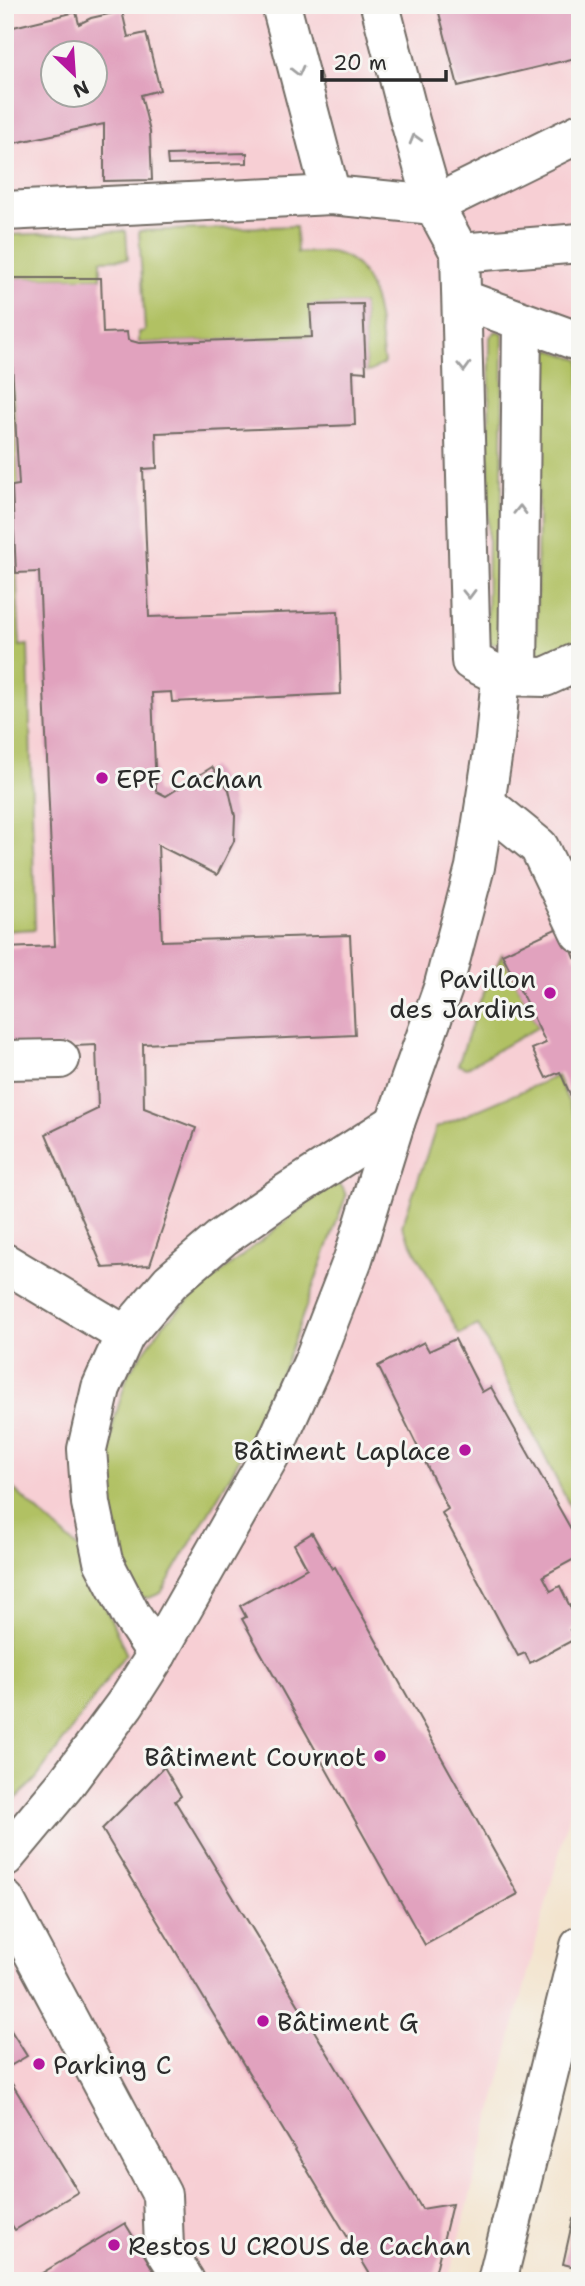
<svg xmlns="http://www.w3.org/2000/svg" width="585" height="2286" font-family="'Shantell Sans',sans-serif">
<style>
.built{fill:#f7cfd4;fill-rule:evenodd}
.green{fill:#b1c164;stroke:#6e7648;stroke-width:2}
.building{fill:#e1a2be;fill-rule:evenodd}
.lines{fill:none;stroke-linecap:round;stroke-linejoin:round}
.minor-casing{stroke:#716b63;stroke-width:42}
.minor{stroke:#fff;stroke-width:38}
.oneway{stroke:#a0a0a0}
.poi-dot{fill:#b5179e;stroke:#f6f6f2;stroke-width:2.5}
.labels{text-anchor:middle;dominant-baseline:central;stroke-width:6;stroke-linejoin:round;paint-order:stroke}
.poi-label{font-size:26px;fill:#2b2b2b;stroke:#f6f6f2;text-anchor:start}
</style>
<rect width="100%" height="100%" fill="#f6f6f2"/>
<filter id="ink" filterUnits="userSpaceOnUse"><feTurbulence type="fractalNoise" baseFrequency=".0143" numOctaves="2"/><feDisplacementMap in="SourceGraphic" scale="14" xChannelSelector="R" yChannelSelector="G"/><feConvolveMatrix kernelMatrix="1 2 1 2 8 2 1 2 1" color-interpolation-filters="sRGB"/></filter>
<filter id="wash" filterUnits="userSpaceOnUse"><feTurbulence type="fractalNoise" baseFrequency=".00686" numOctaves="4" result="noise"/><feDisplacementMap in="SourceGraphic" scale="28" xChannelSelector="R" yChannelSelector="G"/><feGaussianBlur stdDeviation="1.57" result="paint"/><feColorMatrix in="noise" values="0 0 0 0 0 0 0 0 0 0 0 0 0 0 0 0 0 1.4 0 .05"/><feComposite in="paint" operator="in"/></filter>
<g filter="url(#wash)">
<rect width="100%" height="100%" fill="#f3e3cc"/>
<path class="built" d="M5,5H580V1773L448,2281H5ZM52,52H94V94H52Z"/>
<g class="green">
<path d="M296,226L297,253C308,253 320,251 330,252C379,259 378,326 384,363L371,371L366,372L363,304L311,305L312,337L139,343V332L145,331L139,231Z"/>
<polygon points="126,231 128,259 101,260 101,278 7,278 19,485 12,487 20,646 28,645 35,929 5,931 5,235"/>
<polygon points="496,331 503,333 501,642 495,644 490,643 487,637 490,337"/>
<polygon points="540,346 580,360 580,640 536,658"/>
<polygon points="502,954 538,1027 466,1068 458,1065 479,1003"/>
<polygon points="557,1076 580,1128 580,1526 478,1325 459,1334 402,1226 436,1128"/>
<polygon points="337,1184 343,1188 346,1196 284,1367 232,1473 161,1593 149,1598 135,1596 125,1577 106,1481 113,1424 128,1374 163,1325 196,1293 329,1186"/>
<polygon points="5,1481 80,1550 126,1653 36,1779 5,1809"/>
</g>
<g id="blocks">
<g class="building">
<polygon points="437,5 580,5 580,57 458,86"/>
<path d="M122,11L128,37L146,33L160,90L141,95L150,132L152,180L104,181V124L5,145V29L76,12L79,24L91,18ZM52,52H94V94H52Z"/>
<polygon points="247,153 247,163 168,165 167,155"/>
<polygon points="7,278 101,278 103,333 127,332 128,340 139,343 312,337 310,305 363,304 366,372 353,371 355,425 156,433 157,468 143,469 149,617 338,611 341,694 172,702 171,692 152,693 156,791 166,796 212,767 229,790 235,816 234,841 217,875 158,845 162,941 350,935 355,1035 143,1044 144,1108 196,1128 150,1265 103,1268 46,1134 98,1109 96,1045 5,1049 5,948 55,946 39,572 16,573 12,486 19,485"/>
<polygon points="562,926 575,958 580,955 580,1116 560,1072 546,1078 532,1049 546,1043 502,954"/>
<polygon points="455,1339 482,1392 491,1387 580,1545 580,1556 543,1576 551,1591 560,1586 579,1625 570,1630 575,1639 530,1663 525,1653 518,1656 442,1513 448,1509 378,1366 424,1342 429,1351"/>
<polygon points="312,1533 332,1569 335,1567 518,1894 425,1945 242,1619 246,1617 240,1606 307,1568 294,1544"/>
<polygon points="164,1767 181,1796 175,1801 422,2209 452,2204 434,2278 429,2281 374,2281 102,1829"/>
<polygon points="5,2021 27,2056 5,2069"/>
<polygon points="8,2077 78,2192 15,2230 5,2214 5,2078"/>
<polygon points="573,2219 580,2221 580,2281 572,2281 575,2267 563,2264"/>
<polygon points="125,2223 160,2281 29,2281 52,2267"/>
</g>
</g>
</g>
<g filter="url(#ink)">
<use href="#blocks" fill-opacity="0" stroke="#716b63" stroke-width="2"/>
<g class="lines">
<defs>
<g id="minor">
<polyline points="281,5 331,195"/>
<polyline points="380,5 410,121 434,205 460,253 471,661 501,676 545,677 580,661"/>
<polyline points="5,211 331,195 434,205 580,133"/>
<polyline points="460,253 580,243"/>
<polyline points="462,299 580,342"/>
<polyline points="518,676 522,322"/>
<polyline points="485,803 539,847 580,933"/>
<polyline points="5,1060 60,1059"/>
<polyline points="5,1263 125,1335"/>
<polyline points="157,1654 131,1615 103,1561 91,1503 87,1449 101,1388 125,1335 170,1282 223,1237 285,1194 395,1123"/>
<polyline points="5,1857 65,1785 125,1704 157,1654 274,1448 313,1362 353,1259 395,1123 443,988 475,867 495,739 501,676"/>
<polyline points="5,1900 162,2195 164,2248 185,2281"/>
<polyline points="497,2281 580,1946"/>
</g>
</defs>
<use href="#minor" class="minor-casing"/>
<use href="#minor" class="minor"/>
</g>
<defs><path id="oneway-chevron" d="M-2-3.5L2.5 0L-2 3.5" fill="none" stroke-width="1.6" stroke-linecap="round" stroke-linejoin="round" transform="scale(1.75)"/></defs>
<g class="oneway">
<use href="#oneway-chevron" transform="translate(298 71) rotate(76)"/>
<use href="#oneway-chevron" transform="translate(415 139) rotate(-106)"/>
<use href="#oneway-chevron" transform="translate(464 367) rotate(88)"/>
<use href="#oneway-chevron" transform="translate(520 510) rotate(-89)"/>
<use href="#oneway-chevron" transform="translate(469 594) rotate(89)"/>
</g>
</g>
<g class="poi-dot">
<circle cx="102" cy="778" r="7"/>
<circle cx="550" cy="993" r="7"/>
<circle cx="465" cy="1450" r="7"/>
<circle cx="380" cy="1756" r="7"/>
<circle cx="263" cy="2021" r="7"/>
<circle cx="39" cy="2064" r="7"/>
<circle cx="114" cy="2245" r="7"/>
</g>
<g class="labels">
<g class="poi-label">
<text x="116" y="778">EPF Cachan</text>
<text x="536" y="978" text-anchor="end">Pavillon<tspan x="536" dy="30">des Jardins</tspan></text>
<text x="451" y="1450" text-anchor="end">Bâtiment Laplace</text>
<text x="366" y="1756" text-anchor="end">Bâtiment Cournot</text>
<text x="277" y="2021">Bâtiment G</text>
<text x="53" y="2064">Parking C</text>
<text x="128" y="2245">Restos U CROUS de Cachan</text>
</g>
</g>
<rect width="585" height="2286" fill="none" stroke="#f6f6f2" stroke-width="28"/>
<g transform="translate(74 74) rotate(155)"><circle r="33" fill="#f6f6f2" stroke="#a5a5a2" stroke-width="2"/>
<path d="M0-5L12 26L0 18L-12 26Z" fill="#b5179e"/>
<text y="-10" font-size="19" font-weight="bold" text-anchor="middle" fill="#2b2b2b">N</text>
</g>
<path d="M322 70v10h124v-10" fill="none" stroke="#2b2b2b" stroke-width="3.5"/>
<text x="333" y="70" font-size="21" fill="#2b2b2b" stroke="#f6f6f2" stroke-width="5" paint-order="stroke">20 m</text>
</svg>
